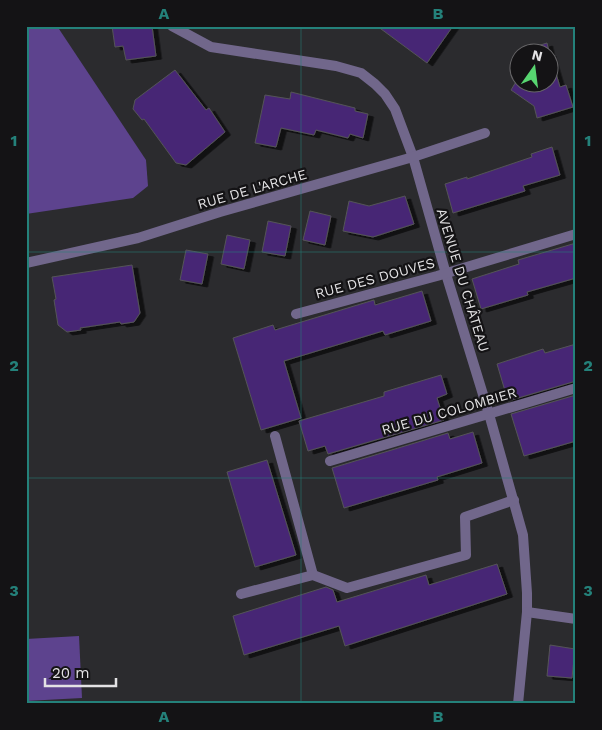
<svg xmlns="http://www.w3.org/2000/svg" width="602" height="730" font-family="'Work Sans',sans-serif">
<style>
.green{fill:#5d438e}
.building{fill:#462875;stroke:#555457;filter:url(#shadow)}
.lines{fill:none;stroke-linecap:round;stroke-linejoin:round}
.minor{stroke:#71678b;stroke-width:10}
.grid{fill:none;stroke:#24817a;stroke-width:1;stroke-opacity:0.55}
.labels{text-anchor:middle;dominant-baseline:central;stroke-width:4.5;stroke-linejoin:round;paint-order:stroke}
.street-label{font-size:14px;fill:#e3e2e4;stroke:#141315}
.neatline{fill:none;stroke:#24817a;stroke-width:2}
.grid-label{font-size:16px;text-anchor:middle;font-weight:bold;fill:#24817a}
</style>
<defs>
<filter id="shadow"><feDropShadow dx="5.5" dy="3" stdDeviation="0" flood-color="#0009"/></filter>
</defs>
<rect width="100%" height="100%" fill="#2b2b2e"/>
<g class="green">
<polygon points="26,26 57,26 146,160 148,186 133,198 26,214"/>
<polygon points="79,636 82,698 26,701 26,639"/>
</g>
<g class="building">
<polygon points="112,26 152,26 156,56 126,60 123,46 115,47"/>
<polygon points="377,26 453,26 427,63"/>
<polygon points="547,43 549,52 520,52 520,59 517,52"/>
<polygon points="550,53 560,87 566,85 573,107 537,118 534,106 511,90 520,75 520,82 550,82"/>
<polygon points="175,70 206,110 209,108 225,132 186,165 176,163 144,119 142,120 133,109 135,100"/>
<polygon points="291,92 355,108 355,111 368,114 363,138 350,134 348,138 316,130 314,135 281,128 276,147 255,143 265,95 290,99"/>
<polygon points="552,147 560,175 523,186 525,191 453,213 445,184 467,177 467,179 532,157 531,154"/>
<polygon points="405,196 414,224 373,237 343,231 349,201 369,206"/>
<polygon points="310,211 331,216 325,245 303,240"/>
<polygon points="268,221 291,226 285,256 262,252"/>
<polygon points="227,235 250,240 244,269 221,264"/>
<polygon points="576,243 576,278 527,292 528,295 481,309 472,279 519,264 518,260"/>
<polygon points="186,250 208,254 202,284 180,280"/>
<polygon points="132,265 140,313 134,322 121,324 120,322 80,328 81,330 67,332 58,325 54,300 56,299 52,277"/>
<polygon points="422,291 431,321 385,335 383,331 284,361 301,418 261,430 233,338 273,325 275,330 374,300 375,305"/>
<polygon points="576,344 576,381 508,401 497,364 543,349 545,353"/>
<polygon points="441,375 447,394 437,398 444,420 328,454 325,446 308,451 299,421 384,396 384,392"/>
<polygon points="576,395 576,441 524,456 511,414"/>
<polygon points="473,432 482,463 437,477 438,480 344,508 332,468 448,433 450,439"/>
<polygon points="267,460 296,555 255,567 227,472"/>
<polygon points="497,564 507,594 345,646 339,626 244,655 233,616 326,587 333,590 337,602 426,575 429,585"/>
<polygon points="550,645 575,649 572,678 547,676"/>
</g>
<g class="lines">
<g class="minor">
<polyline points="172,26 211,47 336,66 361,73 375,84 385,94 395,109 413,157 446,274 489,414 523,535 527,593 527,612 518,704"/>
<polyline points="26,263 138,238 220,212 413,157 485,133"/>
<polyline points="296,314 437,276 576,234"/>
<polyline points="275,436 313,575"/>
<polyline points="330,461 576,388"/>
<polyline points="241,594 313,575 347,588 466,555 465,517 514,500"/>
<polyline points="527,612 576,619"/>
</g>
</g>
<path class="grid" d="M301,26V704M26,252H576M26,478H576"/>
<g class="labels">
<g class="street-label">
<text transform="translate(252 189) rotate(-16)">RUE DE L'ARCHE</text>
<text transform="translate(375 278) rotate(-15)">RUE DES DOUVES</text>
<text transform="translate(463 280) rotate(73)">AVENUE DU CHÂTEAU</text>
<text transform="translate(449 411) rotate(-16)">RUE DU COLOMBIER</text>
</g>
</g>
<rect width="602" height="730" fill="none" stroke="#141315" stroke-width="55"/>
<g transform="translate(534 68) rotate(14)"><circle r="24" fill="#141315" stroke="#676668"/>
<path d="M0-4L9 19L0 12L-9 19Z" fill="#57d570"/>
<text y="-8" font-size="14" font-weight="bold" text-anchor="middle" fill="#e3e2e4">N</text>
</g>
<path d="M45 678v8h71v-8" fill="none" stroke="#e3e2e4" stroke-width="2.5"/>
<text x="52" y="678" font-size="15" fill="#e3e2e4" stroke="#141315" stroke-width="4" paint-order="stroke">20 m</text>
<rect x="28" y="28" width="546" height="674" class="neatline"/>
<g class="grid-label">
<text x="164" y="19">A</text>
<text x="438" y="19">B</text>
<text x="14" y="146">1</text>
<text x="588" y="146">1</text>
<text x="14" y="371">2</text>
<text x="588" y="371">2</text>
<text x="14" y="596">3</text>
<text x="588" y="596">3</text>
<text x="164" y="722">A</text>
<text x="438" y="722">B</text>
</g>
</svg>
